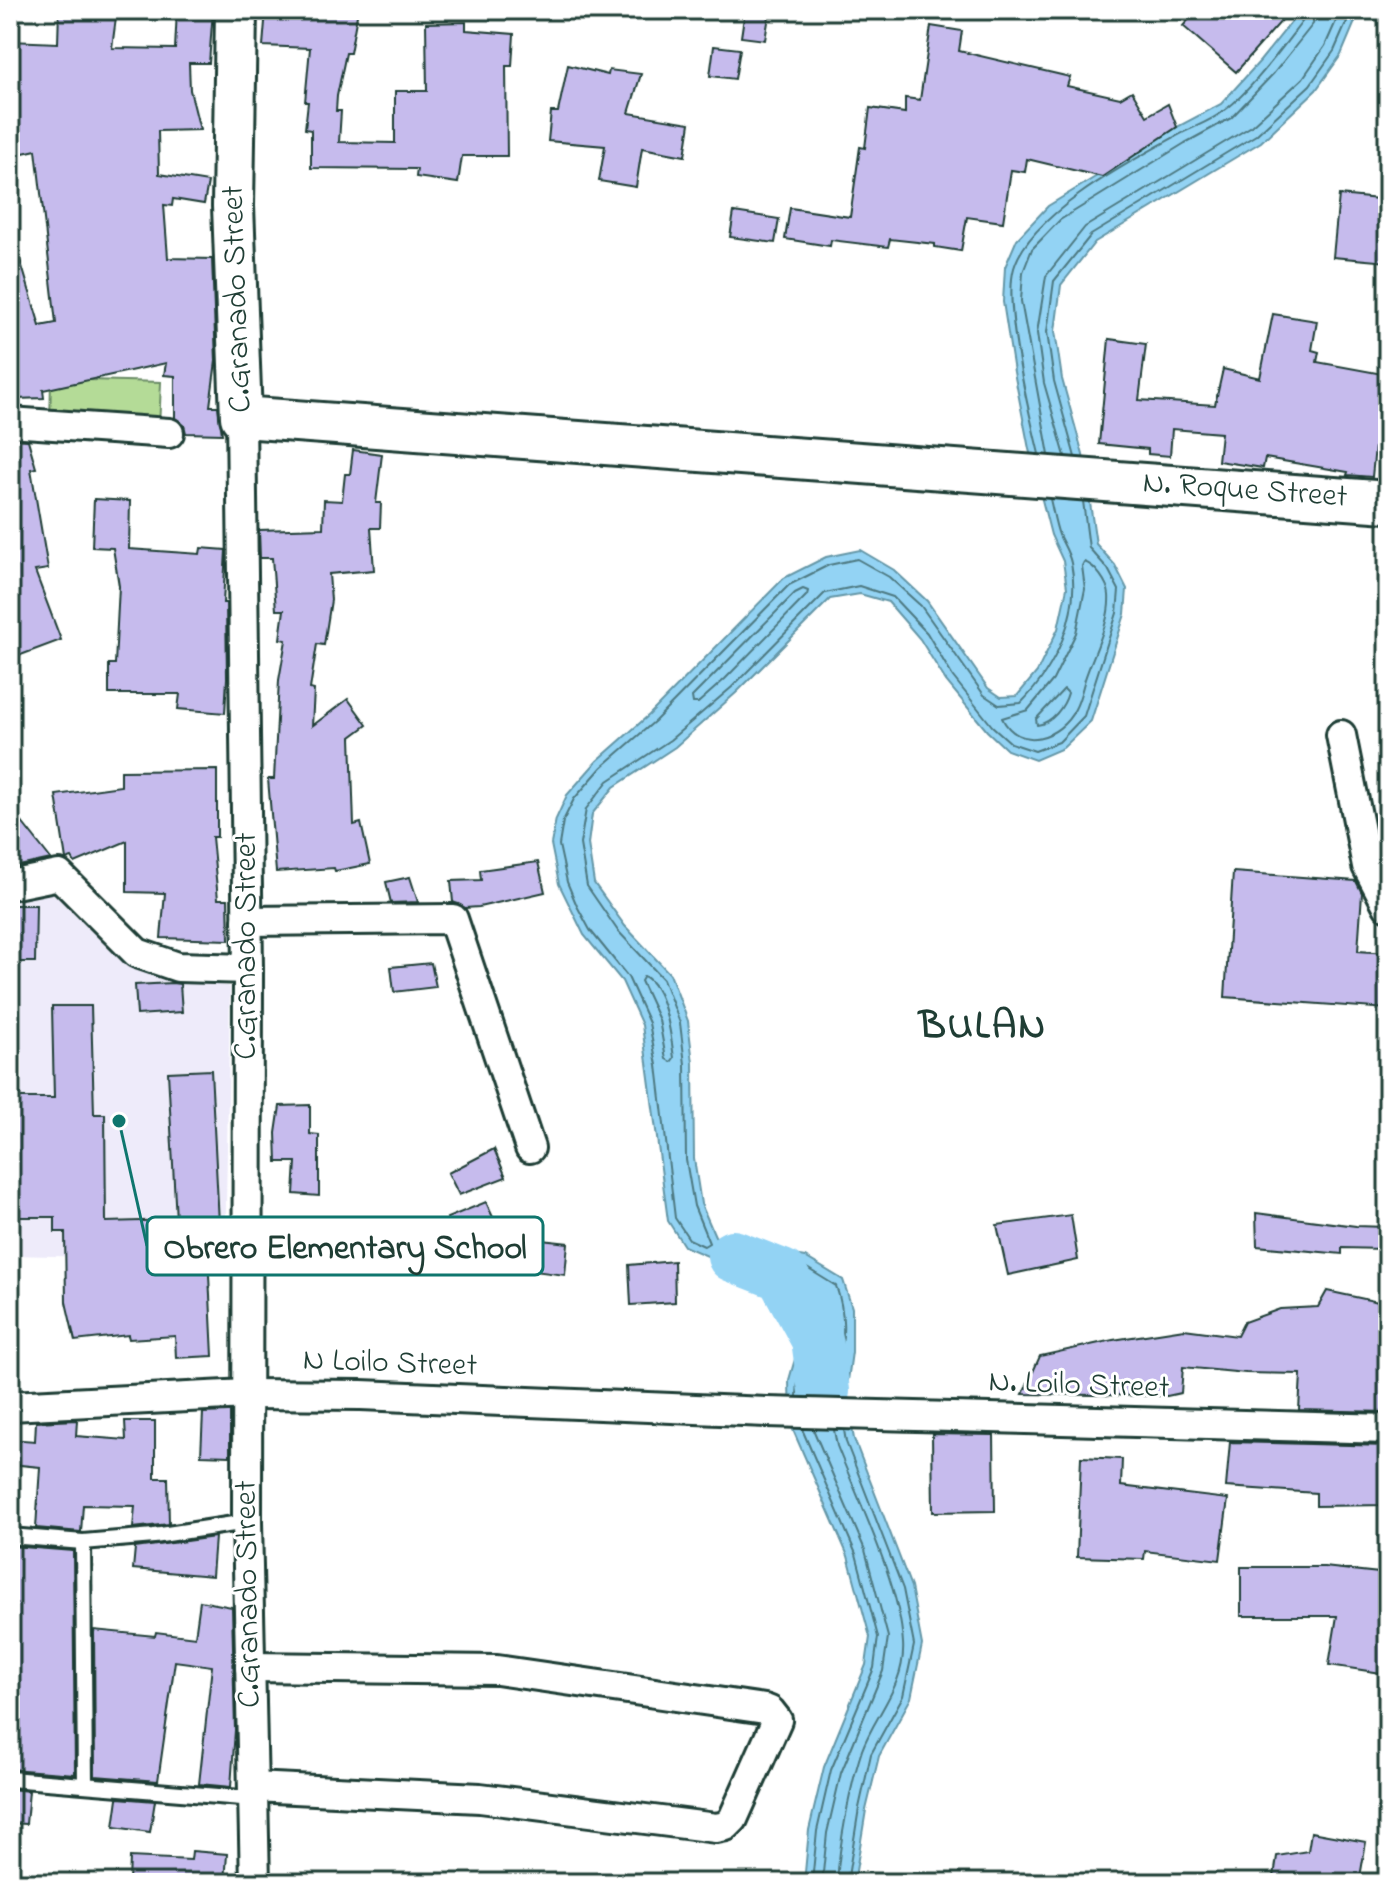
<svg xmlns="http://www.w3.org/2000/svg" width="1398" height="1893" font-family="'Indie Flower',sans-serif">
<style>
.built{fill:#eeebfa}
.green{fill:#b4db97;stroke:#6a8c66;stroke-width:2}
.water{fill:#93d3f4;stroke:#6597a7;stroke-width:2}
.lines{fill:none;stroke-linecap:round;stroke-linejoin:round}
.shore{stroke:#4d7981;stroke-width:2}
.river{stroke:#93d3f4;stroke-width:52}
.building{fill:#c6bbed;stroke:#1f3d34;stroke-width:2}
.lane-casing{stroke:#1f3d34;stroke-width:20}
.street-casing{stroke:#1f3d34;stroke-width:34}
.secondary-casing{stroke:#1f3d34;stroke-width:46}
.lane{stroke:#fff;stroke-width:14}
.street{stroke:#fff;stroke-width:28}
.secondary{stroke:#fff;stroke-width:40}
.labels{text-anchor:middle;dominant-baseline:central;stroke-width:6;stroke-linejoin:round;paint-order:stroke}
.street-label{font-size:32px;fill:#1f3d34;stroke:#fff}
.district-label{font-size:40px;font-weight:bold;letter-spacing:2px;fill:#1f3d34;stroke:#fff}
.leader{fill:none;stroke:#0f766e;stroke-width:3}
.callout-dot{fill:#0f766e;stroke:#fff;stroke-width:3}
.callout{fill:#fff;stroke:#0f766e;stroke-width:3}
.callout-label{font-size:34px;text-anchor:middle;font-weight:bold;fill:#1f3d34}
</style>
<rect width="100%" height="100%" fill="#fff"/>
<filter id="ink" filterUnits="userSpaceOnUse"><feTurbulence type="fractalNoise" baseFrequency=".0125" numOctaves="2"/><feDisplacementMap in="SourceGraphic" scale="16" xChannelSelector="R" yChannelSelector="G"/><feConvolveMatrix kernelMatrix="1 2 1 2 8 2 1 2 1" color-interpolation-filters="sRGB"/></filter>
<g filter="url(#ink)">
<polygon class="built" points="53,884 137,966 230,987 225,1260 10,1255 10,888"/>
<polygon class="green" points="51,379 161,382 159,429 50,426"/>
<polygon class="water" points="1301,10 1360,10 1341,55 1316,90 1261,142 1095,242 1061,285 1055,331 1062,379 1083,455 1096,544 1115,565 1127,589 1125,614 1091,721 1063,748 1035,760 1007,750 987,731 946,681 920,639 888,602 860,594 830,599 737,692 675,747 614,787 592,814 588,844 594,883 625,926 670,974 688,1021 693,1063 694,1159 701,1204 715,1236 730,1248 757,1249 805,1257 843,1280 852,1308 852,1352 846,1395 854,1439 911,1587 922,1645 911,1698 879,1756 866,1810 854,1883 804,1883 809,1830 824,1767 866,1665 870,1637 848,1556 790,1423 789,1380 799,1345 812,1318 810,1300 684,1246 668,1221 642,1025 622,981 584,935 559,884 551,844 556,819 567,795 597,761 649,715 784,578 826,557 860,550 894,570 927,601 988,688 1001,697 1017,696 1037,672 1058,629 1067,588 1063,561 1051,535 1029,449 1014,372 1003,302 1005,267 1017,239 1048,206 1177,127 1221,104 1260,61"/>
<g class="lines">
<g class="shore">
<path d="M1039,454C1029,413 1003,306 1014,268C1030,213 1133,160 1182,133C1196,126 1213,120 1225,110C1252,90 1284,45 1305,18L1307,10"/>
<polyline points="1049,455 1021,301 1023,272 1032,249 1060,220 1185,143 1231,118 1274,73 1313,24 1317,10"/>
<polyline points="1065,456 1044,383 1037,333 1046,276 1085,227 1250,127 1303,78 1325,46 1341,10"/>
<polyline points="1075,457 1054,381 1047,332 1054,281 1091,235 1256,135 1310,85 1334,51 1352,10"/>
<path d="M1050,499C1053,511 1055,524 1059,535C1063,544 1069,553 1071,563C1081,612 1056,668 1021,703L999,705L984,695L921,606L889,577L857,559L829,565L789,585L655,721L602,767L574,799L563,821L559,845L567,882L577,906L590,930L628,977L649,1023L657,1065L675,1218L689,1239L704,1246L709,1243L694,1206L686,1160L685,1064L680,1023L663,979L618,931L587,886L580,844L586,809L608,781L670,740L732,687L825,593L859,586L893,597L927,633L953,677L992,726L1011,743L1035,751L1059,742L1084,716L1117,613L1119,590L1108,569L1089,548L1083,501"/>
<path d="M1084,562C1095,565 1108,583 1109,595C1111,622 1093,654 1085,679C1082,689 1080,700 1075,709C1060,739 1019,752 1002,718L1028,710L1053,680L1076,633L1085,589L1082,566Z"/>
<polygon points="803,589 808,591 807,595 725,679 698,703 693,703 692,697 795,593"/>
<path d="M1064,689L1068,693C1064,707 1052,723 1037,725L1036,719Z"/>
<path d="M644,976C665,987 671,1035 674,1058L671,1062L666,1059L659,1020L641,981Z"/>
<path d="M797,1397C797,1381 800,1367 805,1352C811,1333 831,1310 813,1292L745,1264L743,1260L746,1257L802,1265L836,1286C851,1328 838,1356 838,1398"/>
<path d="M807,1397C806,1375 814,1344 830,1328L834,1332L828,1398"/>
<polyline points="802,1429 856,1554 878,1637 874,1668 831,1770 817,1831 812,1883"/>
<polyline points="813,1429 865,1550 888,1637 883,1671 841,1773 827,1833 822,1883"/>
<path d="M834,1430L837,1446C859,1502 900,1585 903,1643C906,1685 875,1714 862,1750C850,1786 839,1846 837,1883"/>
<polyline points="844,1430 846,1442 903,1589 914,1645 903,1696 871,1754 859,1808 847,1883"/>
</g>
<polyline class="river" points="733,1256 782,1275 817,1339 824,1391"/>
</g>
<g class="building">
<polygon points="59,10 117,10 112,48 175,49 177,10 213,10 209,63 189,63 190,90 200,130 158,131 159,174 208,182 204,204 173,199 172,206 164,205 168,258 212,259 216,361 210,406 218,406 222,434 186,433 184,425 175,418 175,376 164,375 166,363 43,390 44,398 16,399 18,406 10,405 10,400 14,399 10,399 10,246 16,246 40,326 56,323 36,150 10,156 10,41 58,43"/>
<polygon points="266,10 358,10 350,53 346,53 337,96 336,111 341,111 339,142 395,143 395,91 427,91 426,23 466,22 466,30 514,34 512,66 506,66 507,156 462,156 458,183 416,177 417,169 311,168 311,130 305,129 308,102 305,102 310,48 263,46"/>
<polygon points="745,10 770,10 765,40 741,37"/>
<polygon points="1197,10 1291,10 1236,72 1183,26"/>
<polygon points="931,26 962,31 959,51 1070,77 1067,86 1120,98 1132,91 1147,116 1168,104 1177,127 1102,177 1027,159 1025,172 1011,170 1003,222 967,217 961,251 935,247 935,244 890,239 888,247 831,240 830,246 785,239 790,208 850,217 860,147 865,148 870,108 905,113 905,98 920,100"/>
<polygon points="714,46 740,49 735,79 710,76"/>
<polygon points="568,65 608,75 609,70 641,74 629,113 690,123 685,156 642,148 636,187 599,181 605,146 548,141 551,112 558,112"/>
<polygon points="1339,195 1388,200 1388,262 1333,257"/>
<polygon points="734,212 779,219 775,243 730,237"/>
<polygon points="1273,314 1317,321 1312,350 1319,352 1317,362 1388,375 1388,417 1378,416 1372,477 1347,475 1348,472 1265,458 1263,468 1218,461 1221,433 1172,429 1170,456 1148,454 1148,449 1099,444 1109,339 1146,344 1139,400 1215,405 1223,369 1260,378"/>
<polygon points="10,439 28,440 36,468 31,469 48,569 35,571 61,640 10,659"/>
<polygon points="353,450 382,454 376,503 381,503 380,528 371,528 374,570 329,574 331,600 324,645 317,644 310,689 314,690 312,726 348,699 367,725 351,737 354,825 361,823 370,864 335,871 334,868 276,872 268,779 274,779 279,680 286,640 280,639 284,610 276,610 272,558 260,558 259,530 323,528 324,500 342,501 345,474 350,474"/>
<polygon points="94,499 130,501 129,549 200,554 201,548 226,550 223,603 226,603 227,678 225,713 178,709 180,694 109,694 109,664 115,664 119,586 113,548 92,547"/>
<polygon points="217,770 217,837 212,837 218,899 228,899 229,940 161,938 165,893 127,892 127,841 75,863 72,858 66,860 56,795 121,786 121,771"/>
<polygon points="10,807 51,859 10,868"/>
<polygon points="538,862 545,892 479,907 465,908 453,902 451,881 481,880 480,870"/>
<polygon points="1233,872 1356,881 1362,893 1358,951 1388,953 1388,1009 1225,997"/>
<polygon points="410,877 418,902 391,903 386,882"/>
<polygon points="10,905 36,905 35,962 10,962"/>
<polygon points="431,963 436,987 394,992 391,967"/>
<polygon points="172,983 180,984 182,1012 137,1015 135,985"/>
<polygon points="52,1006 91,1006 94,1114 105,1114 106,1222 176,1220 168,1072 211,1070 219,1223 218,1255 208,1255 213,1356 176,1358 175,1336 129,1339 128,1335 75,1341 66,1302 65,1232 55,1232 55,1217 10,1217 10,1098 54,1098"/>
<polygon points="310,1105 310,1134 319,1135 319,1196 294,1194 296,1162 277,1162 276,1133 280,1106"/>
<polygon points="494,1149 506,1177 459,1195 448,1173"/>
<polygon points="486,1202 497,1226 453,1237 447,1218"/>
<polygon points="1256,1213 1356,1226 1386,1227 1384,1249 1342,1248 1342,1254 1257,1246"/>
<polygon points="1071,1215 1078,1260 1008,1275 997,1225"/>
<polygon points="505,1236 568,1243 565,1275 502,1267"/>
<polygon points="674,1261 675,1302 631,1305 629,1265"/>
<polygon points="1327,1291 1388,1304 1388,1412 1299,1410 1301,1374 1246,1373 1183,1367 1181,1393 1167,1396 1023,1394 1040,1356 1113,1340 1184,1329 1237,1336 1244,1322 1280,1309 1318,1307"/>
<polygon points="228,1412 230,1412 230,1456 201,1455 203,1413"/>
<polygon points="77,1420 76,1436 126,1440 125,1421 155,1421 155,1478 168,1478 169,1524 133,1528 135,1506 83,1505 81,1532 36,1528 40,1467 10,1464 10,1439 35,1441 36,1422"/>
<polygon points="932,1434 994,1435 995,1511 933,1512"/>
<polygon points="1230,1442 1388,1446 1388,1505 1316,1506 1316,1493 1226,1487"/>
<polygon points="1081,1457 1122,1459 1121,1486 1228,1499 1220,1560 1145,1551 1144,1559 1077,1557"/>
<polygon points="215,1537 212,1576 133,1569 135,1548"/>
<polygon points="10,1546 73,1551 75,1774 10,1769"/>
<polygon points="1241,1567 1324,1567 1388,1574 1388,1674 1329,1665 1337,1616 1241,1616"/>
<polygon points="200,1601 232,1607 235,1730 231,1787 199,1784 212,1666 175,1661 158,1781 95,1776 94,1630 155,1636 156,1632 195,1637"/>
<polygon points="10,1789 29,1791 26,1824 10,1823"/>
<polygon points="118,1798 155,1801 150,1832 114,1827"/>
<polygon points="1311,1832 1366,1842 1359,1883 1308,1883 1274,1877 1277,1856 1308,1851"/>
<polygon points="192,1851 227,1854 225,1883 129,1883 130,1857 191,1860"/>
</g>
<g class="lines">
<defs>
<g id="lane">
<polyline points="10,1536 83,1542 154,1536 247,1522"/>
<polyline points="83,1542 85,1784"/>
<polyline points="10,1779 254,1799"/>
</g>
<g id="street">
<polyline points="241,417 248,969 247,1522 255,1883"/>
<polyline points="10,422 169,433"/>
<polyline points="1341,735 1367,866 1388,906"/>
<polyline points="10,885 59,875 137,953 178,967 248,969"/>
<polyline points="247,921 453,919 530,1148"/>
<polyline points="10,1406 247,1394 361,1395 767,1412 1388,1429"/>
<polyline points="250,1667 497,1670 765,1709 770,1711 777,1720 733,1819 726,1826 716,1828 480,1798 253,1787"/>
</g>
<polyline id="secondary" points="236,10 233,206 241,417 1388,502"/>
</defs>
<use href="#lane" class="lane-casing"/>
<use href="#street" class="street-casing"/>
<use href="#secondary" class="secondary-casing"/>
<use href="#lane" class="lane"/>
<use href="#street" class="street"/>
<use href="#secondary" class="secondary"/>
</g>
</g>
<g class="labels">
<g class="street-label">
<text transform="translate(238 299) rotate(-92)">C.Granado Street</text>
<text transform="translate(1245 491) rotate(4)">N. Roque Street</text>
<text transform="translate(247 946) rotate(-90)">C.Granado Street</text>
<text transform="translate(390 1364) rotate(2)">N Loilo Street</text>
<text transform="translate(1079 1386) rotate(2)">N. Loilo Street</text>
<text transform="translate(249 1594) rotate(-91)">C.Granado Street</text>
</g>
<g class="district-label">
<text x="983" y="1027">BULAN</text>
</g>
</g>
<path class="leader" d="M119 1121L147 1246"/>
<circle class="callout-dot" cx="119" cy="1121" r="8"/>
<rect class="callout" x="147" y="1217" width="396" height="58" rx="8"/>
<g class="callout-label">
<text x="345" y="1258">Obrero Elementary School</text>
</g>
<rect width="1398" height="1893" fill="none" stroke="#fff" stroke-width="40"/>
<rect x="20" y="20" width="1358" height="1853" fill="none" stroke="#1f3d34" stroke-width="3" filter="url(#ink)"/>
</svg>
